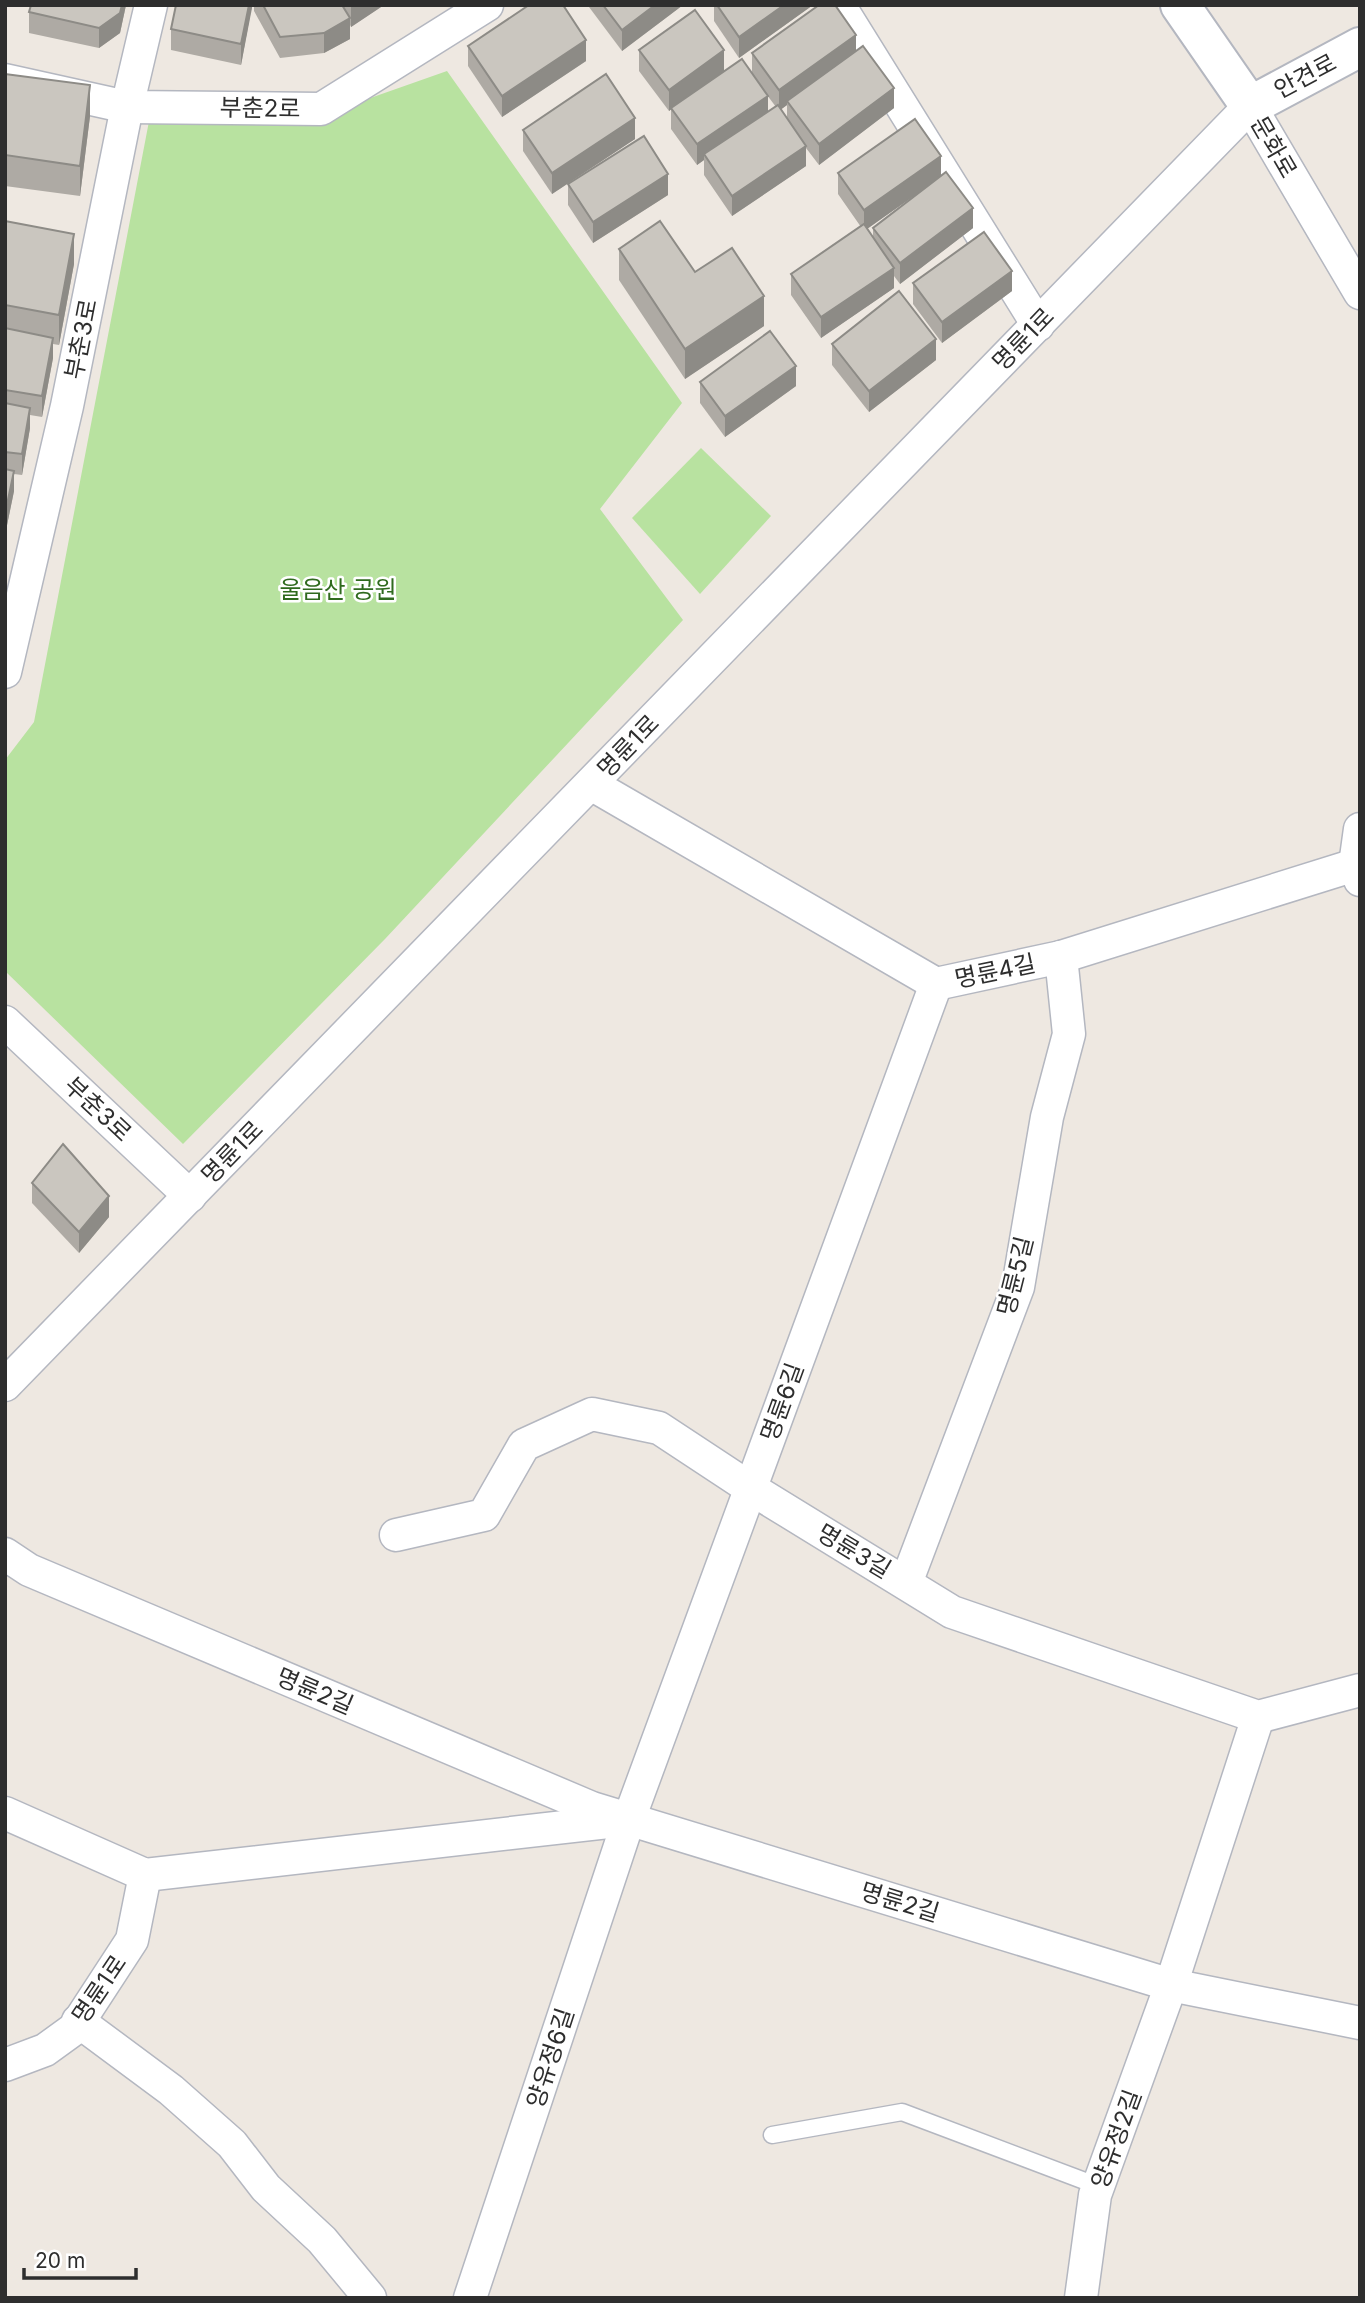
<svg xmlns="http://www.w3.org/2000/svg" width="1365" height="2303" font-family="Inter,'Noto Sans KR',sans-serif">
<style>
.green{fill:#b8e2a0}
.lines{fill:none;stroke-linecap:round;stroke-linejoin:round}
.service-casing{stroke:#b4b7c0;stroke-width:19}
.minor-casing{stroke:#b4b7c0;stroke-width:35}
.tertiary-casing{stroke:#b4b7c0;stroke-width:42}
.service{stroke:#fff;stroke-width:16}
.minor{stroke:#fff;stroke-width:32}
.tertiary{stroke:#fff;stroke-width:38}
.wall{fill:#aeaaa4;fill-rule:evenodd}
.shaded-wall{fill:#8d8b86}
.building{fill:#cac6bf;stroke:#8d8b86;stroke-width:2}
.labels{text-anchor:middle;dominant-baseline:central;stroke-width:5;stroke-linejoin:round;paint-order:stroke}
.street-label{font-size:24px;fill:#2e2e2e;stroke:#fff}
.park-label{font-size:24px;fill:#2f6a1e;stroke:#fff}
</style>
<rect width="100%" height="100%" fill="#eee8e1"/>
<g class="green">
<polygon points="447,71 682,403 600,509 683,620 385,939 183,1144 5,971 5,760 34,722 150,116 305,121"/>
<polygon points="701,448 771,516 700,594 632,518"/>
</g>
<g class="lines">
<defs>
<polyline id="service" points="772,2135 902,2112 1098,2186"/>
<g id="minor">
<polyline points="839,5 1038,325"/>
<polyline points="5,80 127,107 321,109 487,5"/>
<polyline points="5,672 67,406 127,107 151,5"/>
<polyline points="591,784 936,984 1061,957 1355,865"/>
<polyline points="1360,829 1355,865 1360,880"/>
<polyline points="5,1022 190,1196"/>
<polyline points="5,1385 1250,106 1360,293"/>
<polyline points="396,1535 484,1515 524,1445 592,1414 659,1428 750,1488 952,1612 1258,1717 1360,1690"/>
<polyline points="5,1554 29,1570 592,1808 1171,1985 1360,2023"/>
<polyline points="906,1583 1018,1287 1047,1117 1069,1034 1061,957"/>
<polyline points="5,1813 145,1875 617,1821"/>
<polyline points="78,2021 171,2090 232,2144 266,2188 322,2240 370,2298"/>
<polyline points="5,2065 45,2050 74,2029 132,1940 145,1875"/>
<polyline points="470,2298 629,1819 936,984"/>
<polyline points="1081,2298 1095,2195 1171,1985 1258,1717"/>
</g>
<polyline id="tertiary" points="1180,5 1250,106 1360,47"/>
</defs>
<use href="#service" class="service-casing"/>
<use href="#minor" class="minor-casing"/>
<use href="#tertiary" class="tertiary-casing"/>
<use href="#service" class="service"/>
<use href="#minor" class="minor"/>
<use href="#tertiary" class="tertiary"/>
</g>
<g class="wall">
<polygon points="31,5 126,5 120,33 99,48 29,33 29,12"/>
<polygon points="252,5 241,65 171,50 171,29"/>
<polygon points="254,5 384,5 351,27 350,25 350,39 324,53 280,58 254,11"/>
<polygon points="589,5 683,5 622,51 589,7"/>
<polygon points="714,5 813,5 739,58 714,21"/>
<polygon points="468,46 586,61 502,117 468,66"/>
<path d="M639,50L724,71L752,73V53L856,50L894,108L819,165L806,148V166L732,216L704,175V160L697,165L671,129V109L669,111L639,71ZM764,91L776,107L768,112ZM787,105V118L781,109Z"/>
<polygon points="5,74 90,116 80,196 5,186"/>
<polygon points="523,130 635,139 552,194 523,151"/>
<path d="M838,173L941,175L973,228L900,284L894,276V288L821,338L791,295V274L861,227L838,194ZM915,195L873,228V237L867,229Z"/>
<polygon points="568,184 668,195 593,243 568,205"/>
<polygon points="5,221 74,264 59,345 53,344 53,358 42,417 30,415 30,428 22,475 14,474 14,491 5,535"/>
<polygon points="619,249 695,272 764,326 685,379 619,280"/>
<polygon points="913,283 1012,291 942,343 913,304"/>
<polygon points="832,344 936,360 869,412 832,365"/>
<polygon points="700,382 796,386 725,437 700,403"/>
<polygon points="32,1183 109,1217 79,1253 32,1203"/>
</g>
<g class="shaded-wall">
<polygon points="122,5 126,5 120,33 99,48 99,28"/>
<polygon points="249,5 252,5 252,8 241,65 241,44"/>
<polygon points="353,5 384,5 351,27 351,6"/>
<polygon points="655,5 683,5 622,51 622,30"/>
<polygon points="784,5 813,5 739,58 739,37"/>
<polygon points="350,18 350,39 324,53 324,33"/>
<polygon points="856,35 856,56 787,101 787,105 779,111 779,90"/>
<polygon points="586,40 586,61 502,117 502,96"/>
<polygon points="724,50 724,71 669,111 669,90"/>
<polygon points="90,85 90,116 80,196 80,166"/>
<polygon points="894,88 894,108 819,165 819,144"/>
<polygon points="768,96 768,116 704,154 704,160 697,165 697,144"/>
<polygon points="635,118 635,139 552,194 552,173"/>
<polygon points="806,146 806,166 732,216 732,196"/>
<polygon points="941,156 941,177 864,231 864,210"/>
<polygon points="668,174 668,195 593,243 593,222"/>
<polygon points="973,208 973,228 900,284 900,263"/>
<polygon points="74,234 74,264 59,345 59,315"/>
<polygon points="894,268 894,288 821,338 821,317"/>
<polygon points="1012,271 1012,291 942,343 942,322"/>
<polygon points="764,296 764,326 685,379 685,349"/>
<polygon points="53,338 53,358 42,417 42,396"/>
<polygon points="936,339 936,360 869,412 869,391"/>
<polygon points="796,366 796,386 725,437 725,416"/>
<polygon points="30,408 30,428 22,475 22,454"/>
<polygon points="14,471 14,491 5,535 5,514"/>
<polygon points="109,1196 109,1217 79,1253 79,1232"/>
</g>
<g class="building">
<polygon points="31,5 122,5 120,13 99,28 29,12"/>
<polygon points="176,5 249,5 241,44 171,29"/>
<polygon points="263,5 342,5 350,18 324,33 280,37"/>
<polygon points="529,5 563,5 586,40 502,96 468,46"/>
<polygon points="603,5 655,5 622,30"/>
<polygon points="717,5 784,5 739,37"/>
<polygon points="819,5 835,5 856,35 779,90 752,53"/>
<polygon points="695,10 724,50 669,90 639,50"/>
<polygon points="863,46 894,88 819,144 787,101"/>
<polygon points="742,59 768,96 697,144 671,108"/>
<polygon points="5,74 90,85 80,166 5,155"/>
<polygon points="606,74 635,118 552,173 523,130"/>
<polygon points="778,105 806,146 732,196 704,154"/>
<polygon points="915,119 941,156 864,210 838,173"/>
<polygon points="644,136 668,174 593,222 568,184"/>
<polygon points="946,172 973,208 900,263 873,228"/>
<polygon points="5,221 74,234 59,315 5,305"/>
<polygon points="660,221 695,272 732,248 764,296 685,349 619,249"/>
<polygon points="864,224 894,268 821,317 791,274"/>
<polygon points="984,232 1012,271 942,322 913,283"/>
<polygon points="899,291 936,339 869,391 832,344"/>
<polygon points="5,328 53,338 42,396 5,390"/>
<polygon points="770,331 796,366 725,416 700,382"/>
<polygon points="5,403 30,408 22,454 5,452"/>
<polygon points="5,469 14,471 5,514"/>
<polygon points="63,1144 109,1196 79,1232 32,1183"/>
</g>
<g class="labels">
<g class="street-label">
<text transform="translate(1305 76) rotate(-28)">안견로</text>
<text transform="translate(260 108) rotate(1)">부춘2로</text>
<text transform="translate(1274 147) rotate(60)">문화로</text>
<text transform="translate(81 339) rotate(-79)">부춘3로</text>
<text transform="translate(1023 339) rotate(-46)">명륜1로</text>
<text transform="translate(628 746) rotate(-46)">명륜1로</text>
<text transform="translate(995 971) rotate(-12)">명륜4길</text>
<text transform="translate(98 1109) rotate(43)">부춘3로</text>
<text transform="translate(232 1152) rotate(-46)">명륜1로</text>
<text transform="translate(1015 1276) rotate(-76)">명륜5길</text>
<text transform="translate(782 1402) rotate(-70)">명륜6길</text>
<text transform="translate(854 1551) rotate(31)">명륜3길</text>
<text transform="translate(315 1691) rotate(23)">명륜2길</text>
<text transform="translate(900 1902) rotate(17)">명륜2길</text>
<text transform="translate(99 1989) rotate(-56)">명륜1로</text>
<text transform="translate(550 2058) rotate(-72)">양유정6길</text>
<text transform="translate(1116 2139) rotate(-70)">양유정2길</text>
</g>
<g class="park-label">
<text x="338" y="589">울음산 공원</text>
</g>
</g>
<rect width="1365" height="2303" fill="none" stroke="#2e2e2e" stroke-width="14"/>
<path d="M24 2268v10h112v-10" fill="none" stroke="#2e2e2e" stroke-width="3.5"/>
<text x="35" y="2268" font-size="21" fill="#2e2e2e" stroke="#ffffff" stroke-width="5" paint-order="stroke">20 m</text>
</svg>
